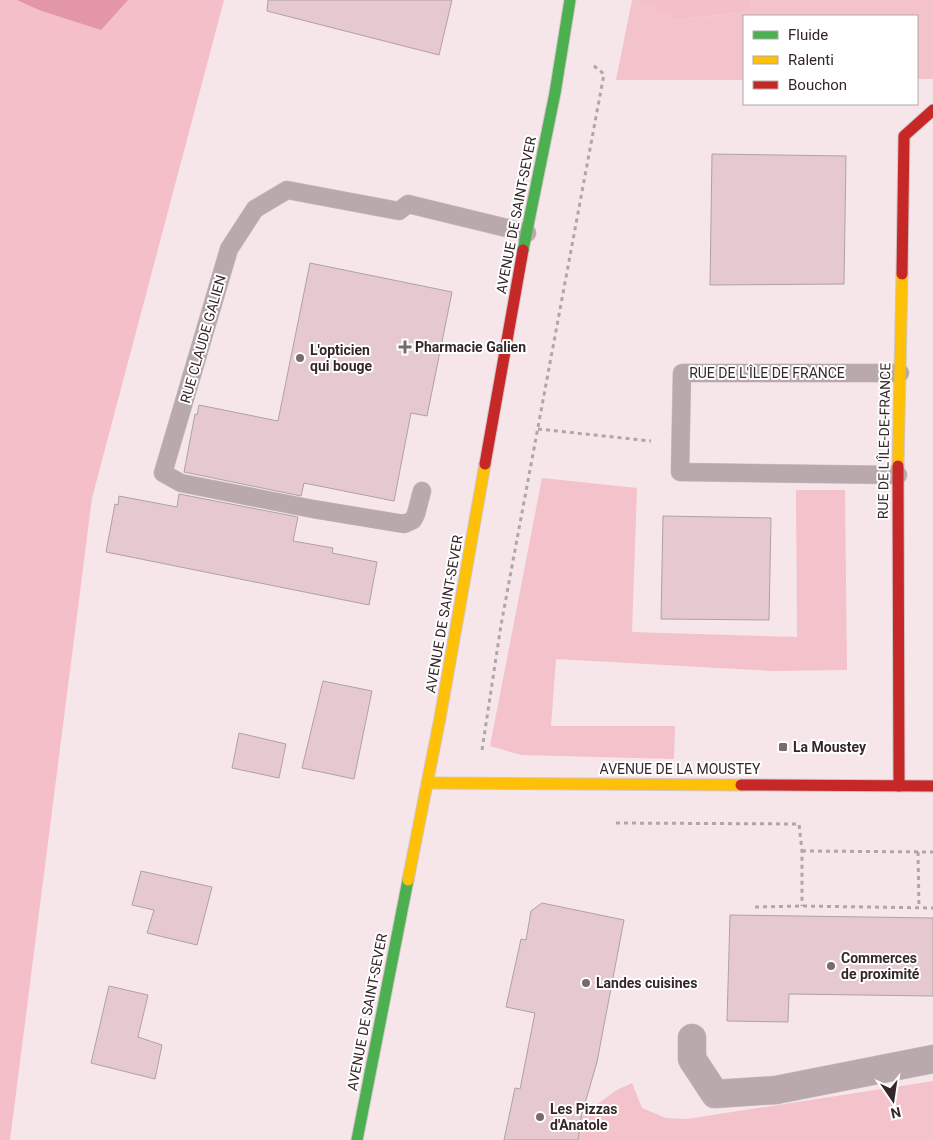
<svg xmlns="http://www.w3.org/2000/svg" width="933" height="1140" font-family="Roboto,sans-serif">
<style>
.green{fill:#f3c2ca}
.forest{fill:#f4bfc8}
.water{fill:#e397a6}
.building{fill:#e5c9cf;stroke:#afa2a4}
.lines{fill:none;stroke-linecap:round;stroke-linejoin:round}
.lane-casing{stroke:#d2c5c7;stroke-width:19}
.street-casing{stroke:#d2c5c7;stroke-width:29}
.fast-casing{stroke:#d2c5c7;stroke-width:13}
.slow-casing{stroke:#d2c5c7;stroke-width:13}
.jam-casing{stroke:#d2c5c7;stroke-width:13}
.path{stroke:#b1a5a6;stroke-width:3;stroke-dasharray:4 4;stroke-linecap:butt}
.lane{stroke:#baa9ac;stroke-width:18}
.street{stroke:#baa9ac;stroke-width:28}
.fast{stroke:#4caf50;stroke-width:11}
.slow{stroke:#ffc107;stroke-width:11}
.jam{stroke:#c62828;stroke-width:11}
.poi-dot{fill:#796a6c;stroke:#fff;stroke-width:2}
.labels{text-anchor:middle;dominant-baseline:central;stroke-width:4;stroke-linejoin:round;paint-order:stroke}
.street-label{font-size:14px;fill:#352729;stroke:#fff}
.poi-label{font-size:14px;font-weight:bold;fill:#352729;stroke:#fff;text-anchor:start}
</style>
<rect width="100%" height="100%" fill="#f6e6e9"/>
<g class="green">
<polygon points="632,0 637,0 677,20 754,11 750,0 933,0 933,79 917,79 917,16 744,16 744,80 616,80"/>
<polygon points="542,478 637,488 632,632 797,637 796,490 845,490 847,670 771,671 556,659 551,726 675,726 674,759 521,755 490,746"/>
<polygon points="933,1081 933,1140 578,1140 581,1117 615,1091 632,1083 642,1108 666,1118 687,1119"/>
</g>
<g class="forest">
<polygon points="0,0 224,0 92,498 10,1140 0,1140"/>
<polygon points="637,0 750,0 754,11 677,20"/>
</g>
<polygon class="water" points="17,0 128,0 101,30 39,10"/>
<g class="building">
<polygon points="268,0 452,0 439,55 267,11"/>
<polygon points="712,154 846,156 844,284 710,285"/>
<polygon points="310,263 452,292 427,416 411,413 394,501 304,483 301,496 184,472 195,414 197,415 199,405 278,421"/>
<polygon points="179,494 298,517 293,541 333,548 332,553 377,562 369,605 106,552 115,504 118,505 119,496 177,507"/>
<polygon points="663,516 771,518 769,620 661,619"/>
<polygon points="323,681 372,691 354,779 302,768"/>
<polygon points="239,733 286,744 279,778 232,768"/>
<polygon points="141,871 212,887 197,945 147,933 154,910 132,905"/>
<polygon points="542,903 624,920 597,1062 581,1117 578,1140 504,1140 515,1088 520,1089 535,1013 506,1007 521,939 526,940 531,911"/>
<polygon points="730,915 933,918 933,996 789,994 788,1022 727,1021"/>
<polygon points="109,986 148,995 138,1037 162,1045 155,1079 91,1063"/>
</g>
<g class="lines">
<defs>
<g id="lane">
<polyline points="898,475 680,472 682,373 900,373"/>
<polyline points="422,491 416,514 413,520 404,524 313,509 181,483 163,473 229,249 255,209 287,190 399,211 408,204 527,233"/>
</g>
<polyline id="street" points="692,1038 692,1059 715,1094 776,1090 933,1059"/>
<g id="fast">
<polyline points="523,250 555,93 570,0"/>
<polyline points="357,1140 408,880"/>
</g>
<g id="slow">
<polyline points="898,466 902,274"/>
<polyline points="428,783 741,785"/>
<polyline points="408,880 440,718 485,464"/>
</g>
<g id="jam">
<polyline points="902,274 904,136 933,110"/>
<polyline points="485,464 523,250"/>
<polyline points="898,466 899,786"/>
<polyline points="741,785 933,786"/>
</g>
</defs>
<use href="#lane" class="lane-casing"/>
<use href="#street" class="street-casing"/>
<use href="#fast" class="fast-casing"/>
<use href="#slow" class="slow-casing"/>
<use href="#jam" class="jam-casing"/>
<g class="path">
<polyline points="538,429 651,441"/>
<polyline points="482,750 501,625 604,74 593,65"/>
<polyline points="616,823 799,824 802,851 802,906"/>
<polyline points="802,851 933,852"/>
<polyline points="918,852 919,908"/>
<polyline points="755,907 802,906 933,908"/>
</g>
<use href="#lane" class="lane"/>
<use href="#street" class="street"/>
<use href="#fast" class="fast"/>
<use href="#slow" class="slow"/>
<use href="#jam" class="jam"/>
</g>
<g class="poi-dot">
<path d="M402.5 339.5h5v5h5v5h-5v5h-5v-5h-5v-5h5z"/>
<circle cx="300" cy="358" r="5"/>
<rect x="778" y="742" width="10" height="10" rx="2.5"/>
<circle cx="831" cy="966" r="5"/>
<circle cx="586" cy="983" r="5"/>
<circle cx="540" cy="1117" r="5"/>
</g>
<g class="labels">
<g class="street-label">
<text transform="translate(516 215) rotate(-79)">AVENUE DE SAINT-SEVER</text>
<text transform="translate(203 339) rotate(-74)">RUE CLAUDE GALIEN</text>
<text x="767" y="373">RUE DE L'ÎLE DE FRANCE</text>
<text transform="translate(884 441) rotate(-89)">RUE DE L'ÎLE-DE-FRANCE</text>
<text transform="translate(444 614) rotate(-80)">AVENUE DE SAINT-SEVER</text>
<text x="680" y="769">AVENUE DE LA MOUSTEY</text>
<text transform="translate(367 1012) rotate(-79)">AVENUE DE SAINT-SEVER</text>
</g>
<g class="poi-label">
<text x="415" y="347">Pharmacie Galien</text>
<text x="310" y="350">L'opticien<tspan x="310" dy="16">qui bouge</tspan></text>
<text x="793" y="747">La Moustey</text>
<text x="841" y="958">Commerces<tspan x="841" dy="16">de proximité</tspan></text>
<text x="596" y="983">Landes cuisines</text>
<text x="550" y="1109">Les Pizzas<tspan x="550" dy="16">d'Anatole</tspan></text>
</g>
</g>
<rect x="743" y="15" width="175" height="90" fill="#ffffff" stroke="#aea9a9"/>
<rect x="753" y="31" width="25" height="8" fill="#4caf50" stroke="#aea9a9"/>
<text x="788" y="40" font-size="15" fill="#352729">Fluide</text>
<rect x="753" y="56" width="25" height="8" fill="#ffc107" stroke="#aea9a9"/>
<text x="788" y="65" font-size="15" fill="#352729">Ralenti</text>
<rect x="753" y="81" width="25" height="8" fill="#c62828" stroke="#aea9a9"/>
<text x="788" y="90" font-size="15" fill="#352729">Bouchon</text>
<g transform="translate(893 1100) rotate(167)" stroke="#ffffff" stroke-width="4" paint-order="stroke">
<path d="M0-4L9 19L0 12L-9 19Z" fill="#352729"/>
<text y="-8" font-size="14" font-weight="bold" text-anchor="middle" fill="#352729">N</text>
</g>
</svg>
